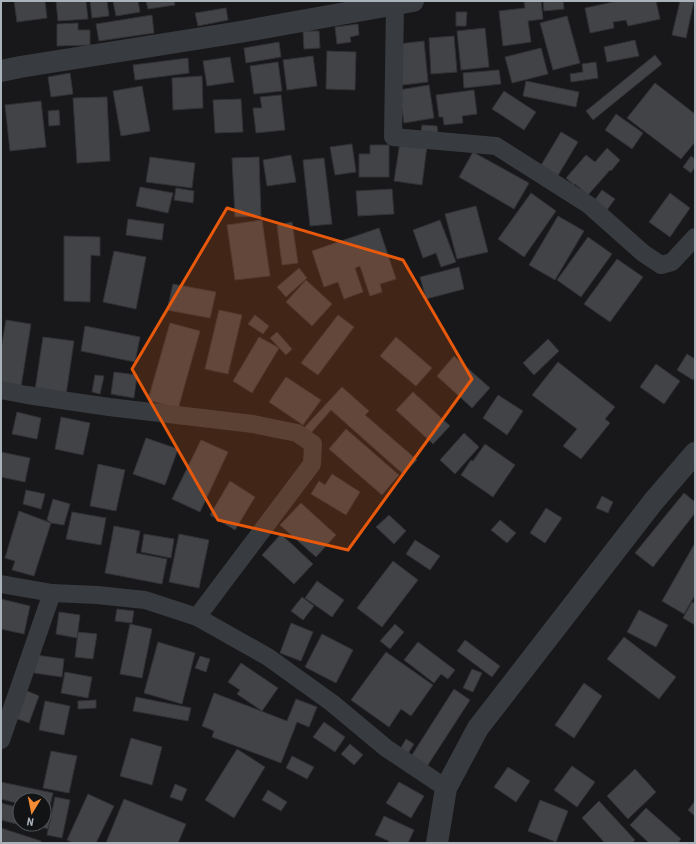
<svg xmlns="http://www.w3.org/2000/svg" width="696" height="844" font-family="'Roboto Condensed',sans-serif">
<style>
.building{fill:#424347;stroke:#323236}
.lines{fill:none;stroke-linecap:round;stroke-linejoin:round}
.minor{stroke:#383b3f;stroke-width:18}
.tertiary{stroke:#383b3f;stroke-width:22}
.marked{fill:#e8590c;fill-opacity:0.2;stroke:#e8590c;stroke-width:3;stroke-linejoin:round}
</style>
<rect width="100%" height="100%" fill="#18181a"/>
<g class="building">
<polygon points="14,1 45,1 47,18 17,22"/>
<polygon points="56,1 86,1 88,19 58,21"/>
<polygon points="90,1 107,1 109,16 92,18"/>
<polygon points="113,1 138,1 140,12 116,16"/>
<polygon points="146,1 174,1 175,5 148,9"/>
<polygon points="534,1 541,1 543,19 528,21 531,42 503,46 499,11 525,8 524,2"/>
<polygon points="543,1 563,1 564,9 544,11"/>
<polygon points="618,1 656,1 660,19 628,26 626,20 613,22 614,28 590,33 585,8"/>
<polygon points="680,1 694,1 686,38 672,35"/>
<polygon points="226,8 228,20 198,26 195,13"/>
<polygon points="456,12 467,12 466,26 456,26"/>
<polygon points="152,15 154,33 99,41 96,24"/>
<polygon points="567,16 580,63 553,70 540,23"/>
<polygon points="78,23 78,30 90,30 90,45 57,46 57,24"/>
<polygon points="358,24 359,35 350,37 351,42 337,44 335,27"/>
<polygon points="485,28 489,67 461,70 457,31"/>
<polygon points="303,31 319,31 320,48 304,49"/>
<polygon points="454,36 457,72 431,74 429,38"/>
<polygon points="635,40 639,56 607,62 604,47"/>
<polygon points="424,41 428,82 402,85 398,44"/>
<polygon points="279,42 281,57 246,63 244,48"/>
<polygon points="541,48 548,74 512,83 505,57"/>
<polygon points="327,51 356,52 355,90 326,89"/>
<polygon points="655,55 662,64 593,120 586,111"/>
<polygon points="313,56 317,86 287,90 283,60"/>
<polygon points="230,57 234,82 207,86 203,61"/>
<polygon points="188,58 189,73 135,80 133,65"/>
<polygon points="278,62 282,91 254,94 250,66"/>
<polygon points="596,62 598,78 571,82 570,74 583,72 582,64"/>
<polygon points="499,70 501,84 464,88 463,73"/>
<polygon points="70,73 73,94 51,97 48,77"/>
<polygon points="202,76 203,108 173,110 172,78"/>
<polygon points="526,81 579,92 576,107 523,96"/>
<polygon points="655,83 695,114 695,142 681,159 627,118"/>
<polygon points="429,85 434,118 404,123 399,90"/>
<polygon points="142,86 150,131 121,136 113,91"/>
<polygon points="474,90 477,114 462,116 463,123 444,125 443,117 439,117 436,95"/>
<polygon points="504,91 536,112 524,130 492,109"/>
<polygon points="281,95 285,130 256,133 253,108 262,108 260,97"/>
<polygon points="107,97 110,161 77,163 73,98"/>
<polygon points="241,99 243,132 215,133 213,100"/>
<polygon points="41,101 46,147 10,151 5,105"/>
<polygon points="59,110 60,125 49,126 48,111"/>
<polygon points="616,114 643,133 632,149 605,130"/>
<polygon points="422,125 437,126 438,135 421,134"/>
<polygon points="561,132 578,142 557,177 540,167"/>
<polygon points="400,142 427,146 422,185 394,181"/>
<polygon points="352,144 356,172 335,175 330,147"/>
<polygon points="370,145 389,145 389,177 359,177 359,154 370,154"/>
<polygon points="607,148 620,160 611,171 610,170 588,195 575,184 574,185 566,178 586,155 595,162"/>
<polygon points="473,152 529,183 514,209 459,177"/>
<polygon points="291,155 296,182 267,186 263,160"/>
<polygon points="691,156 695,159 695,167 691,173 683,167"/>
<polygon points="150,157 195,163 192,188 146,182"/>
<polygon points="259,157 261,216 235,217 232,158"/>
<polygon points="324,158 332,224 310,226 303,160"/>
<polygon points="140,187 173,193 168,213 136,206"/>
<polygon points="176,188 194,191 193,203 174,200"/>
<polygon points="392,189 394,214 358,216 356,191"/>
<polygon points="602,190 615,199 604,214 591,205"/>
<polygon points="531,193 556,211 524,257 498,239"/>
<polygon points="670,193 690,208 670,237 649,222"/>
<polygon points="476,206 488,252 457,259 445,214"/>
<polygon points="558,216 584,231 555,280 529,265"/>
<polygon points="128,219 164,224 162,240 126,235"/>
<polygon points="262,220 270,276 235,280 227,225"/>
<polygon points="440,220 456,262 441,267 436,253 423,258 413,230"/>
<polygon points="292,222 298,263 282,265 277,225"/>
<polygon points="379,228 396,279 380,284 382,292 370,296 360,266 355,268 363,292 344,299 338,282 324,287 312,251"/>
<polygon points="64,236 100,237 100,256 91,255 90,302 64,301"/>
<polygon points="588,237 612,254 581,297 557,280"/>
<polygon points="114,251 146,257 136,309 103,302"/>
<polygon points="617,259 643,277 610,322 584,304"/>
<polygon points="459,267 464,289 426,299 420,277"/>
<polygon points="299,268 307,278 286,297 277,287"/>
<polygon points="306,280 332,304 312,326 286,302"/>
<polygon points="173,284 216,292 210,318 167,310"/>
<polygon points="219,310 242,315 228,374 205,369"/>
<polygon points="255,315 269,326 263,334 248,324"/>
<polygon points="338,315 354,327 318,375 301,363"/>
<polygon points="6,320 31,324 21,387 1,383 1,349"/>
<polygon points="170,323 200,331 178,409 148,400"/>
<polygon points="85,326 140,337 135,362 81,351"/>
<polygon points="277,332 292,349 286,355 270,338"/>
<polygon points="43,337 74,341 66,395 35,390"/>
<polygon points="259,337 279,348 252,393 233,381"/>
<polygon points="396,337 432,368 416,386 380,356"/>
<polygon points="548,339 559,351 534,375 523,363"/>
<polygon points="687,354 695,359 695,377 693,380 677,370"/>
<polygon points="454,356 490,388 472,408 437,376"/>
<polygon points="558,362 615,407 605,419 610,423 581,459 563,446 577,429 532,395"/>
<polygon points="656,364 680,381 664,404 640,387"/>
<polygon points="114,372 137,375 134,398 111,394"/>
<polygon points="95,375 104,376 100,394 92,392"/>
<polygon points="286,377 321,400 303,425 269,402"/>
<polygon points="342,387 369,411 365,415 417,460 403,474 331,410 310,434 303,429"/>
<polygon points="413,392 450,426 433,444 396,410"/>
<polygon points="498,395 523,411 507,435 483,418"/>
<polygon points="17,412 41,418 37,439 12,434"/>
<polygon points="61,417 90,423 83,455 55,449"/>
<polygon points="346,429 399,475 382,495 329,449"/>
<polygon points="464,433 479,447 455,474 440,460"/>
<polygon points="146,438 178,449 165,485 133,474"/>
<polygon points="201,440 228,452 200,512 172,499"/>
<polygon points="485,444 515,465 493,497 461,475 471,460 473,461"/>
<polygon points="1,452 30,458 25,482 1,477"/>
<polygon points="98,464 125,470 116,511 90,506"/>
<polygon points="332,474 360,492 346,515 311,494 319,481 325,485"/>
<polygon points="230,481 255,497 235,530 210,515"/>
<polygon points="26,490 45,494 41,509 23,504"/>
<polygon points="684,493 695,502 695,513 653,567 635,553"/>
<polygon points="602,496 613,502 608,513 596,508"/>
<polygon points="53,499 70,504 64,525 51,523 47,520"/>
<polygon points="301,503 336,535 316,557 280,525"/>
<polygon points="546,508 562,518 545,543 530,533"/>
<polygon points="19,511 51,523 34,576 12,570 15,561 5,558"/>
<polygon points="72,512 106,518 101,545 66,539"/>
<polygon points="389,515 406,531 394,544 376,527"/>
<polygon points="500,520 516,533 507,543 491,530"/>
<polygon points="114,526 140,531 136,553 167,559 162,584 105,573"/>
<polygon points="144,534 174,539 171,558 141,552"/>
<polygon points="179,534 209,540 199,588 169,582"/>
<polygon points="281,534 313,564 294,584 262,555"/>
<polygon points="415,540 440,556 430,570 406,554"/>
<polygon points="695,543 695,595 684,614 662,601"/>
<polygon points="393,561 418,580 382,627 357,608"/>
<polygon points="317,581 344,600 332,617 305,598"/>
<polygon points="302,597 314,606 303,620 291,611"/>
<polygon points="1,599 30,606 24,634 1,629"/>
<polygon points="692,602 695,604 695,625 683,618"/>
<polygon points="117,609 134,611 132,623 115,621"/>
<polygon points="639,610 668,625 656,647 627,632"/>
<polygon points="59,612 80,615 77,638 56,634"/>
<polygon points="291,623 313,632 301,661 280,653"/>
<polygon points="130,624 152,629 142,678 120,674"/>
<polygon points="395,624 404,632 390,649 380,641"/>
<polygon points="78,632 97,634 93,659 75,657"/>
<polygon points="322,634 353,650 336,683 305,667"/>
<polygon points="624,637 676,677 659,699 607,659"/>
<polygon points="465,640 500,666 492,677 457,651"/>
<polygon points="158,642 195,653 182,704 144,693"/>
<polygon points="418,642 455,670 448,679 441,674 434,683 404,660"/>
<polygon points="386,652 433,685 411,716 401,709 389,727 351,700"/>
<polygon points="36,655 64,659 62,677 34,673"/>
<polygon points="200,656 210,659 206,672 195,668"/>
<polygon points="241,663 278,688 262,711 237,694 240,690 228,682"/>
<polygon points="472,669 482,673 473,692 463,688"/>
<polygon points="65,672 92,677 88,698 61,693"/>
<polygon points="584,683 602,696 574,738 555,725"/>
<polygon points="454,689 470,700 426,768 410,758"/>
<polygon points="25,690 39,696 29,723 15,718"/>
<polygon points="214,693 287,721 296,699 317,707 309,727 297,722 281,763 212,737 214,731 202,726"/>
<polygon points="136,697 191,708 188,721 133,711"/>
<polygon points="96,700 96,708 78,709 78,701"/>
<polygon points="45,701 70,706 64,735 39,730"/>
<polygon points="324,722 345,737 335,752 313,737"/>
<polygon points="131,738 162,747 152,785 120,776"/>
<polygon points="406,739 414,744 406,757 398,753"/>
<polygon points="350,744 363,755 354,765 341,754"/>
<polygon points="237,749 265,767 234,818 205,800"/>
<polygon points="51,751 77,756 69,793 43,788"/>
<polygon points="292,756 314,767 307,779 286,768"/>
<polygon points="572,766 595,782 577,807 554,790"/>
<polygon points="508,767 530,781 516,802 494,787"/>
<polygon points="635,769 656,792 628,819 607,796"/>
<polygon points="1,782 53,793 49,810 44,809 44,800 20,800 20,804 1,799"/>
<polygon points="399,782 424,796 411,818 386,803"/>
<polygon points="175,784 187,789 182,801 170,797"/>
<polygon points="268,790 287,802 281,811 262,800"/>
<polygon points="88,794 114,806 96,843 73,843 67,840"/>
<polygon points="55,797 70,800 62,838 47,835"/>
<polygon points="124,799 186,824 178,843 106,843"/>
<polygon points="540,800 568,811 556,842 528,831"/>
<polygon points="599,801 635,840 632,843 605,843 582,818"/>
<polygon points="695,801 695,816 688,810"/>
<polygon points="1,803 20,808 20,824 29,824 28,827 1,820"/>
<polygon points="646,808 681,839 678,843 649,843 630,825"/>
<polygon points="44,816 51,818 48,829 31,824 44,824"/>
<polygon points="384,816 414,830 408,843 388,843 389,841 375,835"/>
<polygon points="1,828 41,841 41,843 1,843"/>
</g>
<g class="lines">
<g class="minor">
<polyline points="395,4 393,137 496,146 589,205 643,253 661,265 672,262 695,237"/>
<polyline points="1,390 27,395 109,407 253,424 297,433 313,444 312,464 197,617"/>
<polyline points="1,584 52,593 97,595 145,600 197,617 268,657 332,703 386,748 446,788"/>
<polyline points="1,740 52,593"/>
</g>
<g class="tertiary">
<polyline points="1,71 20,67 240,32 413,1"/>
<polyline points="437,843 446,788 478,728 653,502 695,453"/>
</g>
</g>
<path class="marked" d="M227,208L403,260L472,379L348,550L218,520L132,369Z"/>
<rect width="696" height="844" fill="none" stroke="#aab2ba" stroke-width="4"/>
<g transform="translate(32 812) rotate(190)"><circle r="19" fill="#121315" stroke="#4f5357"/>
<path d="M0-3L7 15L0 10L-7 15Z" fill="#f48c35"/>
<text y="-6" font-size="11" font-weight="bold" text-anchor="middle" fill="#aab2ba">N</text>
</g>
</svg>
